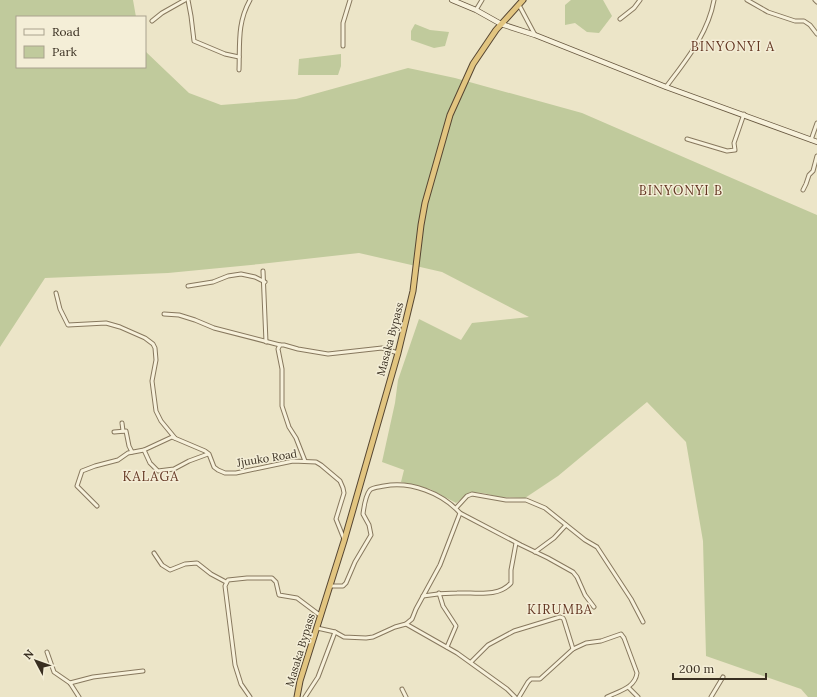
<svg xmlns="http://www.w3.org/2000/svg" width="817" height="697" font-family="Lora,serif">
<style>
.green{fill:#c0ca9c}
.lines{fill:none;stroke-linecap:round;stroke-linejoin:round}
.minor-casing{stroke:#87785e;stroke-width:5}
.secondary-casing{stroke:#695941;stroke-width:6}
.trunk-casing{stroke:#564632;stroke-width:7}
.minor{stroke:#f7f1db;stroke-width:3}
.secondary{stroke:#f7f1db;stroke-width:4.5}
.trunk{stroke:#e2c580;stroke-width:5}
.labels{text-anchor:middle;dominant-baseline:central;stroke-width:3;stroke-linejoin:round;paint-order:stroke}
.street-label{font-size:11px;fill:#392f21;stroke:#f4eed7}
.quarter-label{font-size:13px;letter-spacing:1px;fill:#633622;stroke:#f4eed7}
</style>
<rect width="100%" height="100%" fill="#ece5c8"/>
<g class="green">
<polygon points="0,0 133,0 136,17 17,17 17,67 145,67 145,51 189,93 221,105 296,99 408,68 455,78 582,113 817,215 817,697 808,697 801,689 706,656 703,541 686,442 647,402 558,476 525,498 500,497 483,493 470,492 456,503 430,489 401,482 404,470 382,462 395,403 398,380 419,319 461,340 472,323 529,317 442,272 359,253 260,264 168,273 45,278 0,347"/>
<polygon points="571,0 603,0 612,16 599,33 587,32 575,23 565,25 565,5"/>
<polygon points="415,24 430,30 449,32 445,46 434,48 411,40 411,31"/>
<polygon points="341,54 341,66 338,75 298,75 299,59"/>
</g>
<g class="lines">
<defs>
<g id="minor">
<polyline points="188,0 191,16 194,41 225,54 239,57"/>
<polyline points="747,0 768,12 795,21 804,21 810,25 817,34"/>
<polyline points="815,0 817,2"/>
<polyline points="519,5 535,35"/>
<polyline points="476,10 482,0"/>
<polyline points="620,19 634,8 640,0"/>
<polyline points="152,21 162,13 185,0"/>
<polyline points="343,46 343,23 350,0"/>
<path d="M239,70C240,44 237,23 250,0"/>
<path d="M666,87C686,60 708,34 714,0"/>
<polyline points="687,139 727,151 735,150 734,143 744,114"/>
<polyline points="811,140 817,123"/>
<polyline points="803,190 806,184 809,175 813,171 817,156"/>
<polyline points="263,271 266,342"/>
<polyline points="188,286 213,282 228,276 241,274 255,277 265,282"/>
<polyline points="56,293 60,309 68,325 106,323 120,327 145,338 153,344 155,348 156,360 152,381 156,411 161,421 175,438"/>
<polyline points="164,314 179,315 195,320 214,328 280,345"/>
<polyline points="122,423 123,431"/>
<polyline points="114,432 126,431 129,446 132,452"/>
<polyline points="144,450 150,463 158,471 174,469 189,461 208,454"/>
<polyline points="305,461 296,438 289,427 282,406 282,369 278,349 280,345 284,345 298,349 328,354 382,348 398,353"/>
<polyline points="97,506 77,486 82,471 95,466 118,460 128,453 144,450 172,437 205,451 209,454 214,467 218,470 225,473 236,473 293,461 316,462 321,465 340,481 343,488 344,493 336,519 344,539"/>
<polyline points="456,508 467,496 472,494 506,500 526,500 545,508 585,540 597,547 631,599 643,622"/>
<polyline points="460,513 521,545 548,558 573,572 577,577 585,595 594,607"/>
<polyline points="535,552 554,538 566,525"/>
<polyline points="154,553 162,565 170,570 185,564 197,563 211,574 226,582"/>
<polyline points="439,593 443,606 456,626 447,647"/>
<path d="M423,596C434,594 445,593 457,593C474,592 498,598 511,583V570L516,543"/>
<polyline points="406,624 457,653 507,689 515,697"/>
<path d="M317,628L335,632L344,637L366,638L373,637L395,627L406,624L412,619L416,609L440,565L460,513C442,493 411,481 384,486C380,487 373,487 370,490C365,496 364,507 363,514L369,525L371,535L355,562L346,583L343,586H330"/>
<polyline points="47,652 54,672 70,683 79,697"/>
<polyline points="471,662 488,645 514,631 560,617 563,618 564,620 573,649"/>
<polyline points="70,683 93,677 143,671"/>
<polyline points="629,688 638,697"/>
<polyline points="402,689 406,697"/>
<polyline points="250,697 241,684 235,665 225,586 228,580 247,578 272,578 276,582 279,595 297,598 321,616"/>
<polyline points="305,697 318,677 335,632"/>
<path d="M519,697L528,682L531,679H540L573,649L586,643L601,641L621,634L624,638L637,673C635,688 619,691 607,697"/>
<polyline points="711,697 723,677"/>
</g>
<polyline id="secondary" points="452,0 476,10 501,24 535,35 666,87 817,142"/>
<polyline id="trunk" points="297,697 300,681 344,541 398,353 413,291 421,225 425,203 450,115 473,64 496,30 523,0"/>
</defs>
<use href="#minor" class="minor-casing"/>
<use href="#secondary" class="secondary-casing"/>
<use href="#trunk" class="trunk-casing"/>
<use href="#minor" class="minor"/>
<use href="#secondary" class="secondary"/>
<use href="#trunk" class="trunk"/>
</g>
<g class="labels">
<g class="street-label">
<text transform="translate(390 339) rotate(-75)">Masaka Bypass</text>
<text transform="translate(267 458) rotate(-9)">Jjuuko Road</text>
<text transform="translate(300 650) rotate(-73)">Masaka Bypass</text>
</g>
<g class="quarter-label">
<text x="733" y="46">BINYONYI A</text>
<text x="681" y="190">BINYONYI B</text>
<text x="151" y="476">KALAGA</text>
<text x="560" y="609">KIRUMBA</text>
</g>
</g>
<rect x="16" y="16" width="130" height="52" fill="#f4eed7" stroke="#a9a28e"/>
<rect x="24" y="29" width="20" height="6" fill="#f7f1db" stroke="#a9a28e"/>
<text x="52" y="36" font-size="12" fill="#392f21">Road</text>
<rect x="24" y="46" width="20" height="12" fill="#c0ca9c" stroke="#a9a28e"/>
<text x="52" y="56" font-size="12" fill="#392f21">Park</text>
<g transform="translate(36 661) rotate(311)" stroke="#f4eed7" stroke-width="3" paint-order="stroke">
<path d="M0-3L7 15L0 10L-7 15Z" fill="#392f21"/>
<text y="-6" font-size="11" font-weight="bold" text-anchor="middle" fill="#392f21">N</text>
</g>
<path d="M673 673v6h93v-6" fill="none" stroke="#392f21" stroke-width="2"/>
<text x="679" y="673" font-size="12" fill="#392f21" stroke="#f4eed7" stroke-width="3" paint-order="stroke">200 m</text>
</svg>
